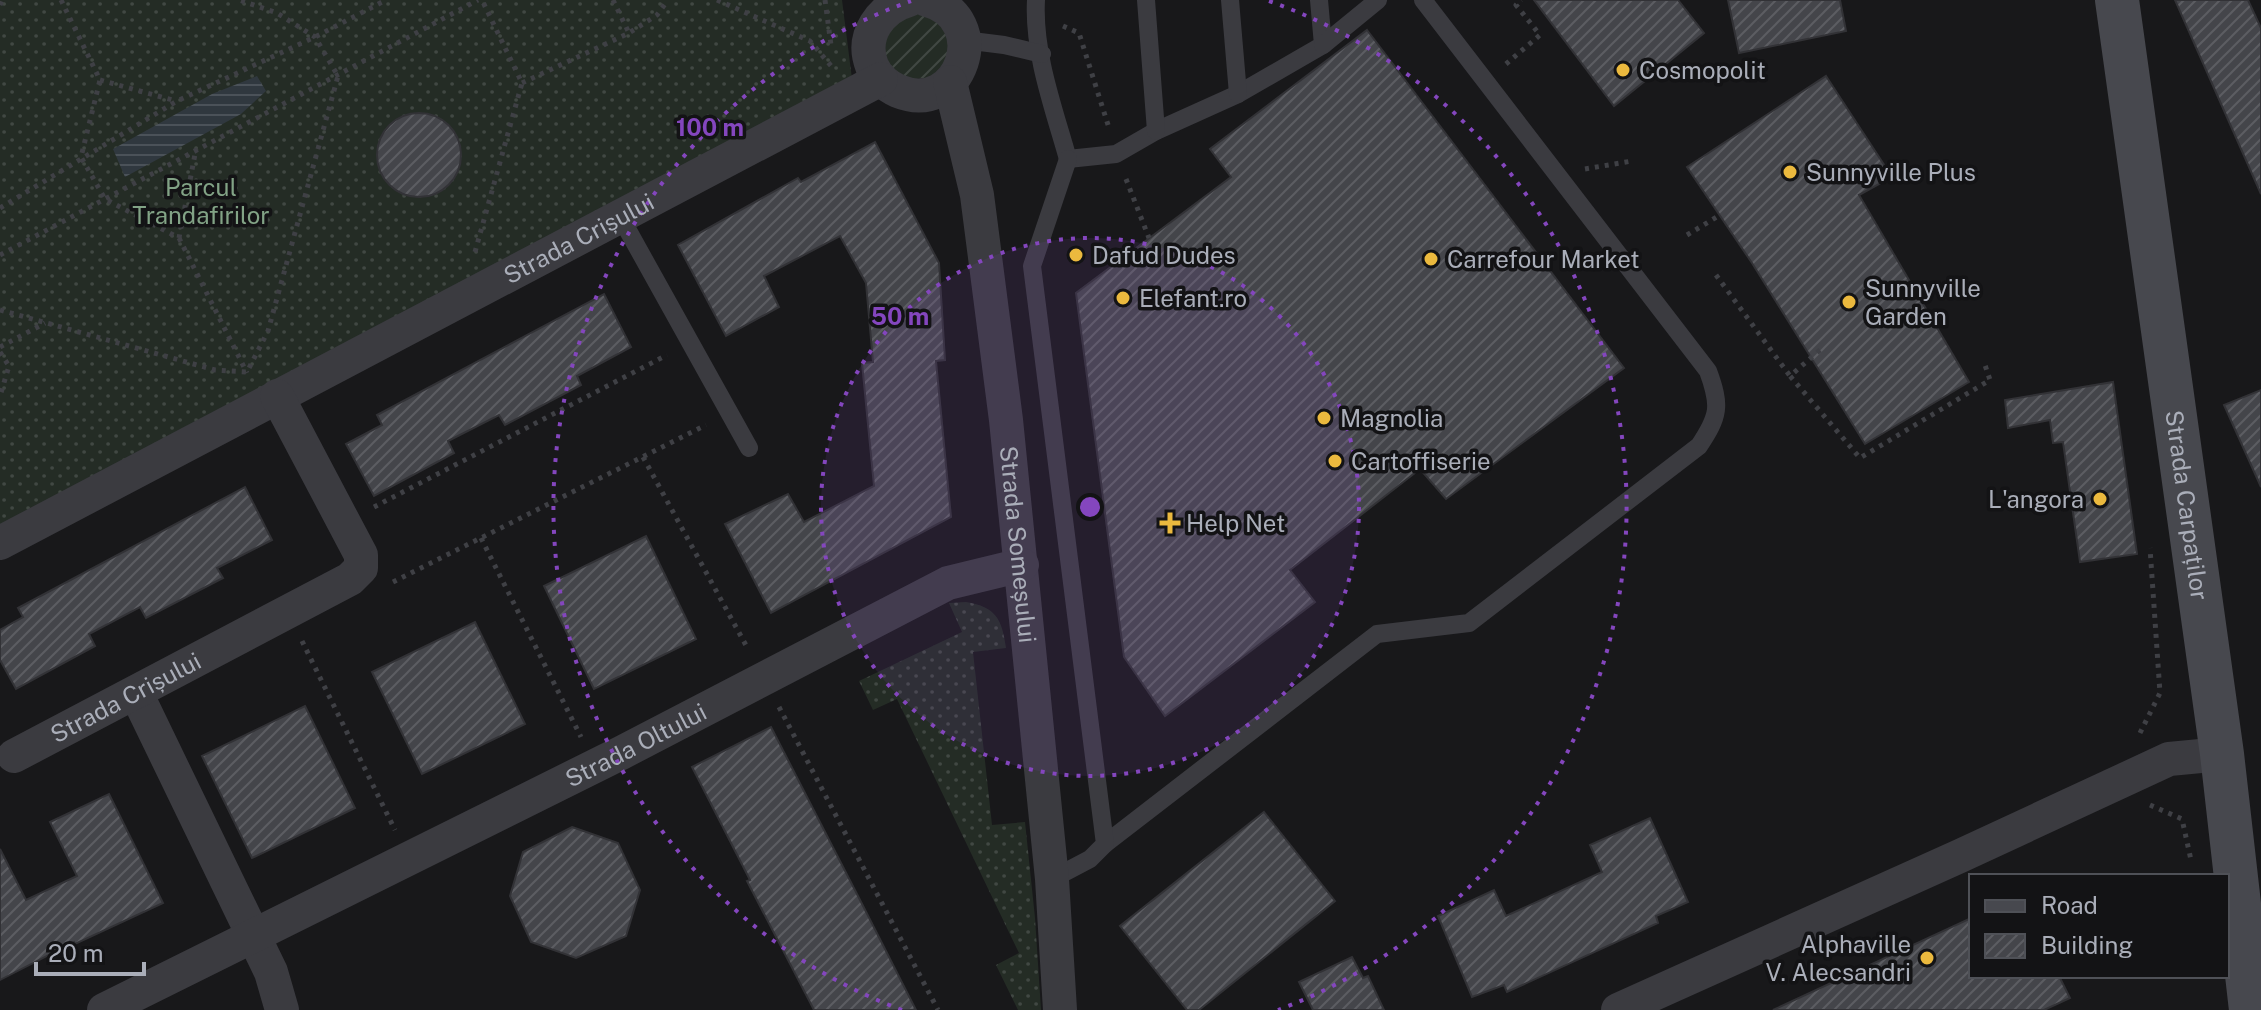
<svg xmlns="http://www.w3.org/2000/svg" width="2261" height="1010" font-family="'Public Sans',sans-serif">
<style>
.grass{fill:url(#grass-dots)}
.garden{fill:url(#garden-furrows)}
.water{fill:url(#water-rules)}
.building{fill:url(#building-hatch);stroke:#323236;stroke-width:2}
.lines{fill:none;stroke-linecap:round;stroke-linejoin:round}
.path{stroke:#3f4045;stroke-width:5;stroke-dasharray:4 6;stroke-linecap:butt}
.lane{stroke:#3b3b40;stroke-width:18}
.street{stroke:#3b3b40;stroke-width:34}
.secondary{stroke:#47484e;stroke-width:44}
.ring{fill:none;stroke:#8446be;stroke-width:4;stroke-dasharray:4 8}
.poi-dot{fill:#ebb93e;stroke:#131315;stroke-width:3}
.labels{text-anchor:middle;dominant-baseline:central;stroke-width:7;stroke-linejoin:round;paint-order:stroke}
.poi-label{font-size:24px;fill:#aaaeb9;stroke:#131315;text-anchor:start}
.park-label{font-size:24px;fill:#82a386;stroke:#131315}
.street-label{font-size:24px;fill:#aaaeb9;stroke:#131315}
.centre{fill:#8446be;stroke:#131315;stroke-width:4}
.ring-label{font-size:24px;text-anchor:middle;font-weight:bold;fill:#8446be;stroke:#131315;stroke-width:7;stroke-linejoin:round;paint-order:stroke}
</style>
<defs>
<pattern id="grass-dots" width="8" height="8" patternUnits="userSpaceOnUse" patternTransform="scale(2)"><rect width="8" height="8" fill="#242c25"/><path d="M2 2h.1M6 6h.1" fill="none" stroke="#414843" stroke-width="1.8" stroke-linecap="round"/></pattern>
<pattern id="garden-furrows" width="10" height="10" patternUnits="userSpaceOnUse" patternTransform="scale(2)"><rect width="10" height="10" fill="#242c25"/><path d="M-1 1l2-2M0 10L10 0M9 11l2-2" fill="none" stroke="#414843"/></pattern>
<pattern id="water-rules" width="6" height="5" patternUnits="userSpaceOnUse" patternTransform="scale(2)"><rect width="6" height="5" fill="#30383f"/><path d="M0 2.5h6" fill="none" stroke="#4b5259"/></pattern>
<pattern id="building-hatch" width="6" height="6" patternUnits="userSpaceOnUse" patternTransform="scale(2)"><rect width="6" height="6" fill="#44454a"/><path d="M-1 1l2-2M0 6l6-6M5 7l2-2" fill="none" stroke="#5c5d62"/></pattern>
</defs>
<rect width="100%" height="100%" fill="#18181a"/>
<g class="grass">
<polygon points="0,0 842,0 853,87 0,533"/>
<path d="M966,602C996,607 1002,619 1006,648L973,652L992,825L1025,822L1035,918L1041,1010H1018L996,965L1019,953L897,699L873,710L859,681L962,632L949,603Z"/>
</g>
<path class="garden" d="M919,12L940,19L953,49L935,78L902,79C886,62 878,51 888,27Z"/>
<polygon class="water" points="257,76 266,91 241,114 125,177 113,149 212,94"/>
<g class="building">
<polygon points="1534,0 1678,0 1704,33 1614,106"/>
<polygon points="1728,0 1840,0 1846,31 1739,53"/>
<polygon points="2175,0 2248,0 2261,28 2261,194"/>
<polygon points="1367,30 1624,368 1446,499 1420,469 1290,570 1315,602 1165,716 1124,657 1076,293 1231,177 1210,149"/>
<polygon points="1826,76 1892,177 1859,195 1969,382 1865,444 1752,263 1687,167"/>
<circle cx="419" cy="155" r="42"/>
<polygon points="875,142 939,263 945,360 936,361 951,517 771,613 725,524 788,494 804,522 874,486 862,363 873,362 866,283 840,236 764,276 779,307 726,336 678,245 798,178 801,182"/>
<polygon points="604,294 631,347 577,376 581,385 505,425 499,415 448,441 454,453 374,496 346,444 382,425 377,415"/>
<polygon points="2113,382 2137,554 2080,562 2063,442 2053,443 2050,420 2008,428 2005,400"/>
<polygon points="2261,390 2261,487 2224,405"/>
<polygon points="245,487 272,540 217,568 223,578 146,618 140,607 89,634 95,646 16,689 0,660 0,630 23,617 18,608"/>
<polygon points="646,536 696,639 594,689 544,586"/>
<polygon points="475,622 525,724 422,774 372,672"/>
<polygon points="305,706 355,808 252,858 202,756"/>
<polygon points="771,727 858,896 916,1010 814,1010 747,881 750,880 692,767"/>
<polygon points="109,794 163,903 75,944 74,942 0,980 0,849 26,900 77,876 50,822"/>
<polygon points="1264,812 1335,901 1199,1010 1187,1010 1120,926"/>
<polygon points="1650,818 1688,902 1656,916 1658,923 1507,992 1504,985 1472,997 1438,916 1494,890 1506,916 1602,872 1590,845"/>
<polygon points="572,827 618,843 640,890 626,936 576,958 531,942 510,896 523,852"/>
<polygon points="1971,918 1971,976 2059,976 2070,998 2044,1010 1773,1010"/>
<polygon points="1352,957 1363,978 1368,976 1384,1010 1313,1010 1299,982"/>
</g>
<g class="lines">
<g class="path">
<polyline points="61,0 100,80 81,157 105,199 179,238 196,149"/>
<polyline points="613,0 629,33"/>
<polyline points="717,0 810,41 832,67"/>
<polyline points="825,0 831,45"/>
<polyline points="0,5 2,0"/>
<polyline points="1063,26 1079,33 1109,128"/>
<polyline points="1506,64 1540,35 1516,5 1521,0"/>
<polyline points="100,80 176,101"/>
<polyline points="522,83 629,33 657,15 668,0"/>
<polyline points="1585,169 1632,161"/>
<polyline points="1126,179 1149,238"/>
<polyline points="0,208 177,101 315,37 386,0"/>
<polyline points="1687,235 1720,215"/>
<polyline points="179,238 247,373"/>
<polyline points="475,252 522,83 482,0"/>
<polyline points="0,255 478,0"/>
<polyline points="1716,275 1790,376"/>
<polyline points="0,310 215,370 247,372 268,331 338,76 315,37 277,13 239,0"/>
<polyline points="0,347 45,323"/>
<polyline points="1820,350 1790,376 1860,458 1990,380 1984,362"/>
<polyline points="0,352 9,366 0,396"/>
<polyline points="643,457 748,649"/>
<polyline points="374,507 667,355"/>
<polyline points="481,538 581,737"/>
<polyline points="393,582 706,425"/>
<polyline points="302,641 395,830"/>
<polyline points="779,707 938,1010"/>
<polyline points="2140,733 2160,693 2150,548"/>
<polyline points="2150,805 2182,819 2191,860"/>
</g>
<g class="lane">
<path d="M1036,0C1033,53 1054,109 1068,159L1116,154L1156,131L1238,94L1323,45L1319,0"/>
<polyline points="1146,0 1156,131"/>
<polyline points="1230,0 1238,94"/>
<polyline points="964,40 1004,45 1042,54"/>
<polyline points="1323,45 1378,0"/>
<polyline points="621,218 749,448"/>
<path d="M1105,844L1377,634L1469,623L1699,446C1719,416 1721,406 1708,371L1423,0"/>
<polyline points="1052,879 1090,859 1105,844 1032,266 1068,159"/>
</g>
<g class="street">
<path d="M909,0C881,8 860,35 872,66C877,77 887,86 898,91C961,117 995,19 927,0"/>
<path id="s1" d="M950,82L977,195L1006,420L1052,879L1060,1010"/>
<path id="s2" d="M0,543L881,79"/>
<polyline points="136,693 271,972 282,1010"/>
<path id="s3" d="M14,756L350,579L361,568V555L277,396"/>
<path id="s4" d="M104,1010L621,753L948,583L1022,565"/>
<polyline points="1618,1010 1960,856 2169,759 2222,754"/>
</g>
<path class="secondary" id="s5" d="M2117,0L2222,754L2251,1010"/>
</g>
<circle cx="1090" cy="507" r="269" fill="#8446be" fill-opacity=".12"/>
<g class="ring">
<circle cx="1090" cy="507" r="269"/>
<path d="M902 1010A537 537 0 0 1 911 1M1269 1A537 537 0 0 1 1278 1010"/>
</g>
<g class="poi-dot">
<circle cx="1623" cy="70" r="8"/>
<circle cx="1790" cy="172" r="8"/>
<circle cx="1076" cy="255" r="8"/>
<circle cx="1431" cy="259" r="8"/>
<circle cx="1123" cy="298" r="8"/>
<circle cx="1849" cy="302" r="8"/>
<circle cx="1324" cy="418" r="8"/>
<circle cx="1335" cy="461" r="8"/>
<circle cx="2100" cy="499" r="8"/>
<path d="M1166 511h8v8h8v8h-8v8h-8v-8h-8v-8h8z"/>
<circle cx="1927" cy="958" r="8"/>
</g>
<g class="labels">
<g class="poi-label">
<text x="1639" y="70">Cosmopolit</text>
<text x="1806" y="172">Sunnyville Plus</text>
<text x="1092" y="255">Dafud Dudes</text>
<text x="1447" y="259">Carrefour Market</text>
<text x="1865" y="288">Sunnyville<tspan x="1865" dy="28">Garden</tspan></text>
<text x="1139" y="298">Elefant.ro</text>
<text x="1340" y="418">Magnolia</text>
<text x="1351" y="461">Cartoffiserie</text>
<text x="2084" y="499" text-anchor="end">L'angora</text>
<text x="1186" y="523">Help Net</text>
<text x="1911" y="944" text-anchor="end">Alphaville<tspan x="1911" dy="28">V. Alecsandri</tspan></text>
</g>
<g class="park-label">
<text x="201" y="187">Parcul<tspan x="201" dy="28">Trandafirilor</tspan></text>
</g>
<g class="street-label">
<text stroke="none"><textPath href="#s2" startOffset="654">Strada Crișului</textPath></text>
<text stroke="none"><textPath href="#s5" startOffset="510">Strada Carpaților</textPath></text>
<text stroke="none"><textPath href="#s1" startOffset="468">Strada Someșului</textPath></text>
<text stroke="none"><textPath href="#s3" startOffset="126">Strada Crișului</textPath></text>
<text stroke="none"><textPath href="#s4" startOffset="594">Strada Oltului</textPath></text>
</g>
</g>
<circle cx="1090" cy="507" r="12" class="centre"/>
<g class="ring-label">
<text x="710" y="136">100 m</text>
<text x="900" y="325">50 m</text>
</g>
<rect x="1969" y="874" width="260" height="104" fill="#131315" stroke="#4f5157" stroke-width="2"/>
<rect x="1985" y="900" width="40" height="12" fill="#47484e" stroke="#4f5157" stroke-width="2"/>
<text x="2041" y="914" font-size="24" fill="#aaaeb9">Road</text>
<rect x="1985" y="934" width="40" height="24" fill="url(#building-hatch)" stroke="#4f5157" stroke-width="2"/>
<text x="2041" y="954" font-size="24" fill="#aaaeb9">Building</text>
<path d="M36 962v12h108v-12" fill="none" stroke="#aaaeb9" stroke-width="4"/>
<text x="48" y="962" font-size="24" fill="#aaaeb9" stroke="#131315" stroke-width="6" paint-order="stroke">20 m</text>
</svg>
